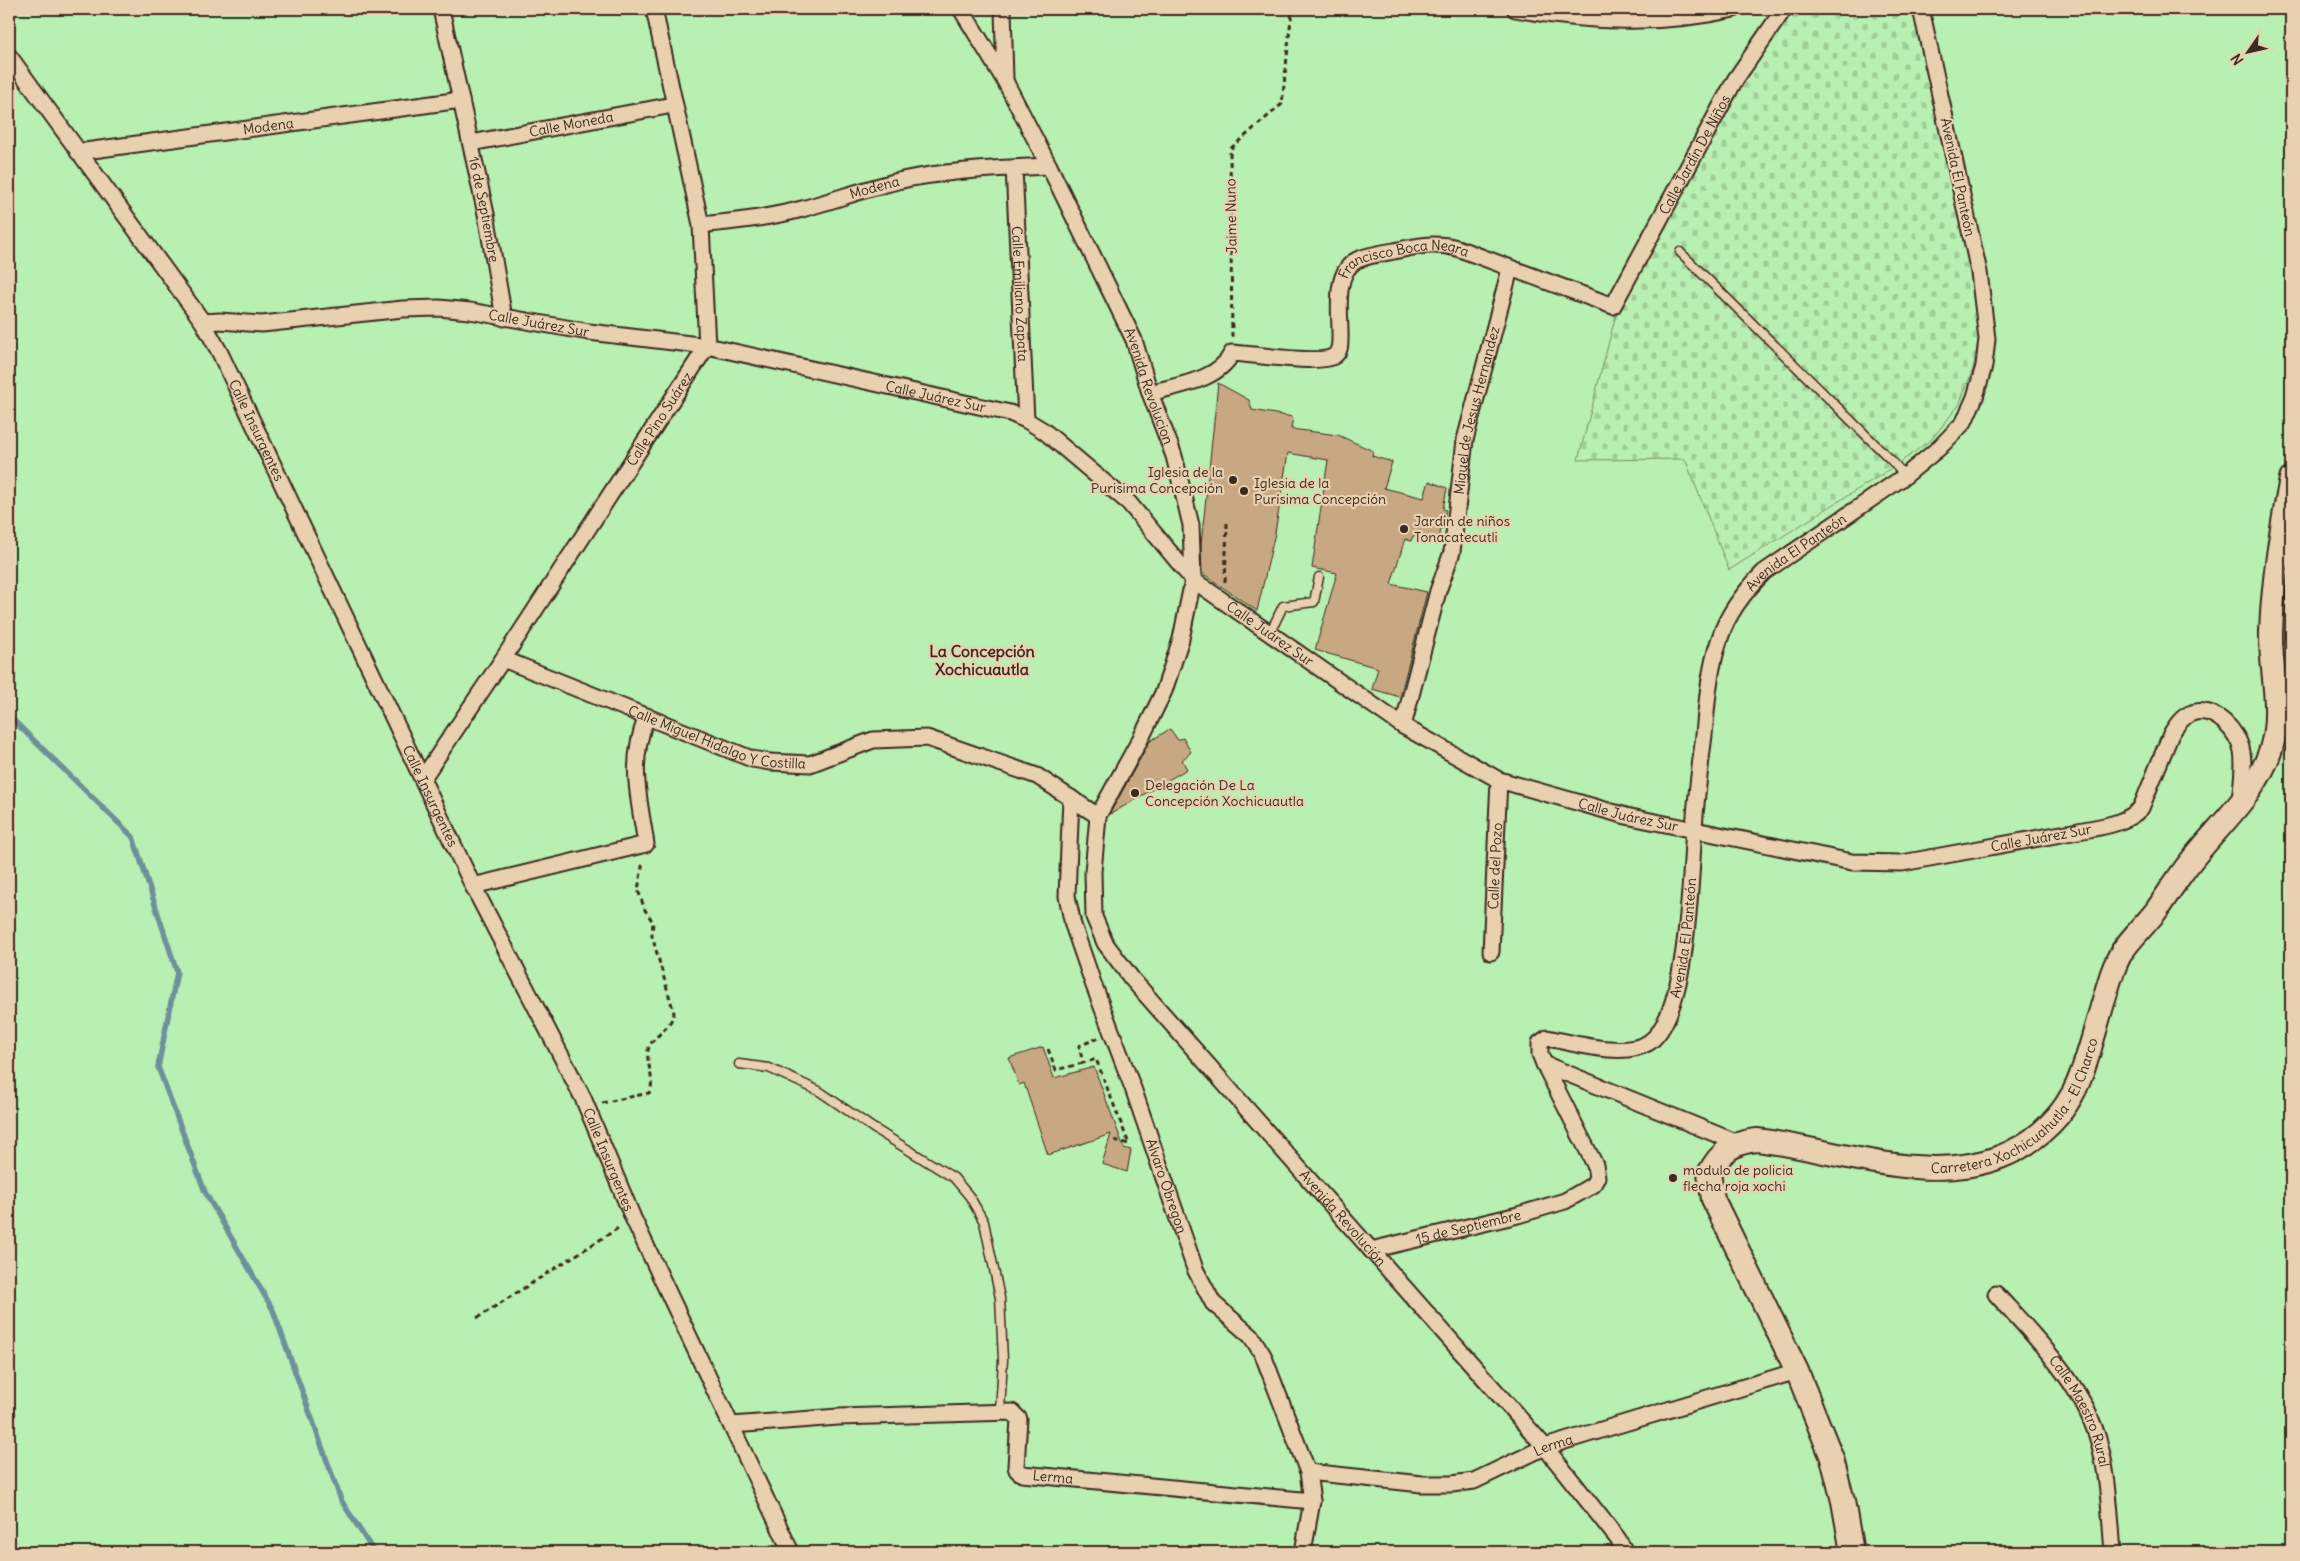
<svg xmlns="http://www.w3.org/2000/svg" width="2300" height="1561" font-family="Delius,sans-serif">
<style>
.green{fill:#b8efb2;stroke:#7a8c68}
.cemetery{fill:url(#cemetery-stones);stroke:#7a8c68}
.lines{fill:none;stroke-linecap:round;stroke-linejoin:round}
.stream{stroke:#6d919c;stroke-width:5.5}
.building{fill:#c8a883;stroke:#3b2a1e}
.service-casing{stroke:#3b2a1e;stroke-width:11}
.minor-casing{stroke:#3b2a1e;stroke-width:19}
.secondary-casing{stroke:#3b2a1e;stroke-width:26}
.path{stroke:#3b2a1e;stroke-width:3;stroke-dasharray:5 4;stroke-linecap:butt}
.service{stroke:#e9d0b1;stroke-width:8}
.minor{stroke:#e9d0b1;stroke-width:15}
.secondary{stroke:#e9d0b1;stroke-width:22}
.poi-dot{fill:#3b2a1e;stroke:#e9d0b1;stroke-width:2}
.labels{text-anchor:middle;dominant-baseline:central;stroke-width:4.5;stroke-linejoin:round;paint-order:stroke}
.street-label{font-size:14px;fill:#3b2a1e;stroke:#e9d0b1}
.poi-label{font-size:14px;fill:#3b2a1e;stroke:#e9d0b1;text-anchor:start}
.quarter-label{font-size:16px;font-weight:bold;fill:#3b2a1e;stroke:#e9d0b1}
</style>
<defs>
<pattern id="cemetery-stones" width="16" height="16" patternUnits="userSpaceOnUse" patternTransform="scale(1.25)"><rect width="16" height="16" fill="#b8efb2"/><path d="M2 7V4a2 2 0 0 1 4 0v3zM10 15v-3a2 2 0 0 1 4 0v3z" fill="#9fcd99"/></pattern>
</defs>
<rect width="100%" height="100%" fill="#e9cead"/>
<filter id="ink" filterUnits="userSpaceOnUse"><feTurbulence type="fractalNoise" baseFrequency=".02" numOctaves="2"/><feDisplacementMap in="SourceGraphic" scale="10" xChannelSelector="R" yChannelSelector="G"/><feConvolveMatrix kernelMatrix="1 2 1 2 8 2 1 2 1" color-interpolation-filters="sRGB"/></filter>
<g filter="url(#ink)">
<rect class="green" x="9" y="9" width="2282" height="1543"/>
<polygon class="cemetery" points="1789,9 1918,9 1924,21 1980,329 1973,369 1959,405 1931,440 1895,466 1729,570 1685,459 1578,460 1619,303 1691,162"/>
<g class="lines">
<polyline class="stream" points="9,716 133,837 177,972 158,1067 205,1192 273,1310 341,1500 374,1552"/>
</g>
<g class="building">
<polygon points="1218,383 1249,400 1252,410 1293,417 1291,429 1338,435 1373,451 1372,456 1392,462 1384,488 1424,498 1429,481 1447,488 1443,509 1446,510 1437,545 1413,536 1411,541 1405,539 1391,584 1427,592 1400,697 1372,689 1378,668 1315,650 1337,573 1312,568 1328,460 1288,453 1275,533 1257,611 1202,573 1201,545"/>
<polygon points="1170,729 1178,740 1183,738 1191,752 1182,760 1187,769 1109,815 1150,741"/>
<polygon points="1043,1047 1054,1078 1094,1067 1124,1148 1131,1150 1127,1172 1102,1164 1111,1134 1048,1155 1024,1083 1019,1085 1009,1058"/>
</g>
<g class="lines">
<defs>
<g id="service">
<polyline points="1680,252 1891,460 1905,476"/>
<polyline points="1270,633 1283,606 1314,602 1319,577"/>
<polyline points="739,1064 769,1068 819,1091 873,1128 954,1178 970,1197 984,1222 1000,1298 1003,1360 1000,1411"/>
</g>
<g id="minor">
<path id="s1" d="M441,9L486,214L504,318"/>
<path id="s2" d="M961,9L1005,81L1049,166L1134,340L1150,393L1174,456L1191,525L1193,580L1181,639L1164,691L1142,736L1098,816L1093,872L1094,917L1105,943L1132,979L1545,1447L1618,1539L1625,1552"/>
<polyline points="1003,9 1005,80"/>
<path d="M1515,9C1588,22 1661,26 1734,9"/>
<path id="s3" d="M9,56L203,322L220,353L473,886L583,1098L633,1218L791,1552"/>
<path id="s4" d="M471,143L673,105"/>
<path id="s5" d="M78,152L461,100"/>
<path id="s6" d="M1014,168L1026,420"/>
<path id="s7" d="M701,225C735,221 769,218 802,209C839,199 875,185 912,178C957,170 1003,168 1049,166"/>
<path id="s8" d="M203,322L220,321L262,324L403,309L439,308L470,311L589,332L707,346L1010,413L1026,420L1044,431L1129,503L1193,580L1403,726L1499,780L1626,816L1852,862L1902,863L2089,829C2107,826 2128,822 2141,808L2171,734C2176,726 2182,716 2192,713C2214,705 2239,732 2242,752C2245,767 2241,786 2240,802"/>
<path id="s9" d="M1150,393C1178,385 1218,381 1232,353C1251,354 1322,365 1334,356C1340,352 1340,345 1340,339C1341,316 1332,273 1357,260C1368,255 1382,253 1394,251C1416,246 1435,242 1457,248L1613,306L1735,80L1784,9"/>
<path id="s10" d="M503,659L752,759L770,762L810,764L873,740L927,738L1037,776L1098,816"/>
<path id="s11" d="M1403,726L1438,591L1452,552L1465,440L1510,269"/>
<path id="s12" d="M423,778L503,659L707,346L701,225L654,9"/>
<path id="s13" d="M1071,798L1067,896L1073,925L1093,983L1134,1091L1195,1269L1213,1303L1251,1336L1263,1355L1308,1472L1312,1501L1303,1552"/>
<path d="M473,886L646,844C639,797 628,763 647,716"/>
<path id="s14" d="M1491,952L1499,780"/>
<polyline points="1544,1064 1738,1143"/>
<path id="s15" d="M1371,1250L1518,1215L1565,1201L1593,1185L1597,1177L1595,1165L1544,1064L1540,1054V1043L1547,1038C1574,1043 1624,1058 1648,1043C1689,1017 1690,876 1694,829C1696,797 1700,766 1704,735C1707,702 1709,669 1720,638C1728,612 1745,591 1764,572L1905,476L1939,448L1964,422L1975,397L1984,366L1987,339L1979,272L1921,9"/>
<path id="s16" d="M1996,1294C2037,1339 2085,1386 2100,1446C2109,1480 2110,1518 2113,1552"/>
<path id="s17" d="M732,1425L838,1417L1012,1412L1019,1419L1016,1466L1017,1470L1022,1474L1312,1501"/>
<path id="s18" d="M1308,1472L1422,1484H1452L1474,1481L1545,1447L1797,1371"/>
</g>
<g id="secondary">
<path id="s19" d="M1852,1552L1843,1501L1832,1458L1797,1371L1713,1199L1709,1173C1720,1152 1734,1142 1757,1140C1833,1149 1925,1186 2000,1157C2029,1146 2057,1123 2072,1095C2085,1073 2095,1029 2103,1003C2108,986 2113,965 2123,950C2133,936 2145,925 2156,911C2168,894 2178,877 2191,861C2219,825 2257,793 2271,749C2283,709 2270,672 2271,632C2273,581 2281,529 2291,479"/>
</g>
</defs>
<use href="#service" class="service-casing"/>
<use href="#minor" class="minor-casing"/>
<use href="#secondary" class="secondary-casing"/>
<g class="path">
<polyline points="1232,337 1230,149 1282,104 1292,9"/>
<polyline points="1225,582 1227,523"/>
<polyline points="1098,1038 1079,1046 1083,1063 1096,1059 1129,1144 1114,1140"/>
<polyline points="1048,1049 1056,1070 1083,1063"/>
<path d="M602,1103L649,1093C656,1080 646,1065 648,1051C649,1038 670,1031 674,1013L652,936L653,922L645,910L638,890L643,861"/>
<polyline points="477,1318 620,1227"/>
</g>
<use href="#service" class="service"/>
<use href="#minor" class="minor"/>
<use href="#secondary" class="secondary"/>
</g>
</g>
<g class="poi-dot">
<circle cx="1233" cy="480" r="5"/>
<circle cx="1244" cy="491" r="5"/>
<circle cx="1404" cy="529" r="5"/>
<circle cx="1135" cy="793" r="5"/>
<circle cx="1673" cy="1178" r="5"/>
</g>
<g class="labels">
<g class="street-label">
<text stroke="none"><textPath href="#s4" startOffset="102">Calle Moneda</textPath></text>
<text stroke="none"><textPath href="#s5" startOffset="192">Modena</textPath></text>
<text stroke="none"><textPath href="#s9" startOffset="741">Calle Jardín De Niños</textPath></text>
<text transform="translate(1958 177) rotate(78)">Avenida El Panteón</text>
<text stroke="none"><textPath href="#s7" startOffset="178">Modena</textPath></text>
<text stroke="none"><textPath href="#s1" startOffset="205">16 de Septiembre</textPath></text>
<text transform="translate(1231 216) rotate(-91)">Jaime Nuno</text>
<text stroke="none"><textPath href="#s9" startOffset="346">Francisco Boca Negra</textPath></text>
<text stroke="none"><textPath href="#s6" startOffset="126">Calle Emiliano Zapata</textPath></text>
<text stroke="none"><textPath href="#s8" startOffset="338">Calle Juárez Sur</textPath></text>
<text stroke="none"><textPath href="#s2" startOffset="422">Avenida Revolucion</textPath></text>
<text stroke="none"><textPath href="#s8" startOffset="742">Calle Juárez Sur</textPath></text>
<text stroke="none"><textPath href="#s11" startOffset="325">Miguel de Jesus Hernandez</textPath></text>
<text stroke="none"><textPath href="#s12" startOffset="430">Calle Pino Suárez</textPath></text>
<text stroke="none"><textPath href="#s3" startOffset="450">Calle Insurgentes</textPath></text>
<text stroke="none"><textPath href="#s15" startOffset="1034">Avenida El Panteón</textPath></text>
<text stroke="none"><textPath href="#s8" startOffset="1162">Calle Juárez Sur</textPath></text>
<text stroke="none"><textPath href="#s10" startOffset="229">Calle Miguel Hidalgo Y Costilla</textPath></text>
<text stroke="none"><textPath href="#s3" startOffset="855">Calle Insurgentes</textPath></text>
<text stroke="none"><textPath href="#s8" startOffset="1568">Calle Juárez Sur</textPath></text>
<text stroke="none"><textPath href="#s8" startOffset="1988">Calle Juárez Sur</textPath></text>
<text stroke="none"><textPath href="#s14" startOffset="86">Calle del Pozo</textPath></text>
<text stroke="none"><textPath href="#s15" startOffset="614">Avenida El Panteón</textPath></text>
<text stroke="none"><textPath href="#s19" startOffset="759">Carretera Xochicuahutla - El Charco</textPath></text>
<text stroke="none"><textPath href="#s3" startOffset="1260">Calle Insurgentes</textPath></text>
<text stroke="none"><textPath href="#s13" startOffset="405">Alvaro Obregon</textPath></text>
<text stroke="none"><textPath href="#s2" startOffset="1372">Avenida Revolución</textPath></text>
<text stroke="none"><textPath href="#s15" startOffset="100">15 de Septiembre</textPath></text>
<text stroke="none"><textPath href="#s16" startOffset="146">Calle Maestro Rural</textPath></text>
<text stroke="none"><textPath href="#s18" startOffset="254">Lerma</textPath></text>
<text stroke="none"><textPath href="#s17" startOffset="379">Lerma</textPath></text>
</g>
<g class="poi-label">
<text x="1223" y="472" text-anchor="end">Iglesia de la<tspan x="1223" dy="16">Purisima Concepción</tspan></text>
<text x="1254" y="483">Iglesia de la<tspan x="1254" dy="16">Purísima Concepción</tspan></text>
<text x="1414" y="521">Jardin de niños<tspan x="1414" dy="16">Tonacatecutli</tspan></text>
<text x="1145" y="785">Delegación De La<tspan x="1145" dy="16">Concepción Xochicuautla</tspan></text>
<text x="1683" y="1170">modulo de policia<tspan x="1683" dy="16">flecha roja xochi</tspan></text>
</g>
<g class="quarter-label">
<text x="982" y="651">La Concepción<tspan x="982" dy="18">Xochicuautla</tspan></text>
</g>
</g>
<rect width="2300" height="1561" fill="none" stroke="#e9d0b1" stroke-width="30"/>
<rect x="15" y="15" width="2270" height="1531" fill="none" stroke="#3b2a1e" stroke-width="2" filter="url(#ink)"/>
<g transform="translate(2248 52) rotate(236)" stroke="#e9d0b1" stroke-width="4" paint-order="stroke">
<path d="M0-4L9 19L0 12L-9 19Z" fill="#3b2a1e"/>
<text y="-8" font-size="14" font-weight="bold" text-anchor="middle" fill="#3b2a1e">N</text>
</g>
</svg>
